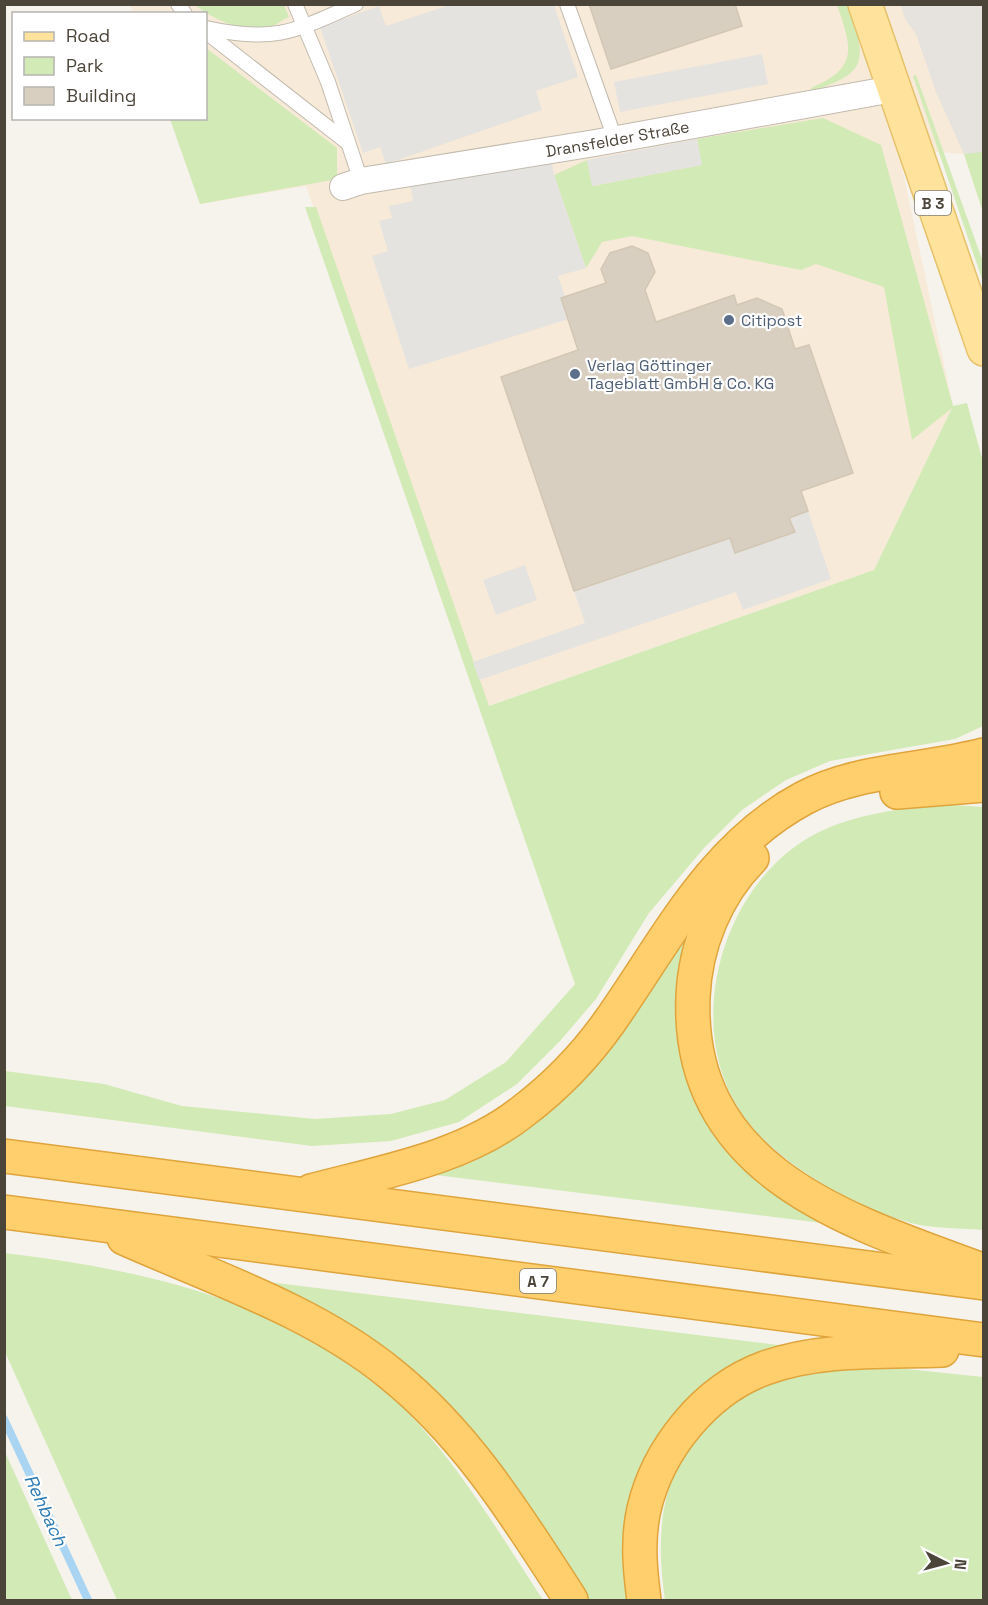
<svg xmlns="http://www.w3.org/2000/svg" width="988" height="1605" font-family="'Space Grotesk',sans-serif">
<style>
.commercial{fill:#f7ead8}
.industrial{fill:#e6e2dd}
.green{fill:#d2eab5}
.parking{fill:#e5e3e0}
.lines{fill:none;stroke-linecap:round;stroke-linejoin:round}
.stream{stroke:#a9d4f2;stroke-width:8}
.building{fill:#d8cfc1;stroke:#d3c7b4;stroke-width:1.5}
.lane-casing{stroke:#c2bbae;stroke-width:16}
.street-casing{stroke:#c2bbae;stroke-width:28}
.primary-casing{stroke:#e6c16a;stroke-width:36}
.highway-casing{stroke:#e0a43c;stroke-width:36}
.lane{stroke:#fff;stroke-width:14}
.street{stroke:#fff;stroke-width:26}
.primary{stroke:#ffe39c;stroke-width:33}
.highway{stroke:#ffcf6e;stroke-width:33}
.service-dot{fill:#5c6f8a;stroke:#fff;stroke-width:2}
.labels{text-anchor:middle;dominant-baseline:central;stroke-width:4.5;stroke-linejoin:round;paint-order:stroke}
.shield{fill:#fff;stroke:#817c74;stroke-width:1.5}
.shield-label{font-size:15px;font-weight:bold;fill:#4b4439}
.street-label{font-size:16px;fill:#4b4439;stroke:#fff}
.service-label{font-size:16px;fill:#4e5e75;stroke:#fff;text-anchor:start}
.water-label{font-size:18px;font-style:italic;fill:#2e7ab2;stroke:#fff}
</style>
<rect width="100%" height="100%" fill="#f6f3ec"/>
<polygon class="commercial" points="130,5 983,5 983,212 964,154 898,149 953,406 874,570 488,706 306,186 200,204 170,119 206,118 206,14 133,13"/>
<polygon class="industrial" points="901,5 983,5 983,162 964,154 936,92 916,34 905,19"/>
<g class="green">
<path d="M195,5H284L289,17C282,20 274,27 267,28C245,34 211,18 195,5Z"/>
<path d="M837,5H848C865,57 872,73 811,91V88C859,68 852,48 837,5Z"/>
<polygon points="206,48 337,148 337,179 200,204 170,119 206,118"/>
<polygon points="916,75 983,262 983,282 913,76"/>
<polygon points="823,118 881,145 953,406 967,403 983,462 983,726 955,739 830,761 786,780 742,810 704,848 649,913 596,999 560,1041 517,1084 459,1122 391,1141 312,1146 5,1106 5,1071 104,1084 182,1106 315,1119 391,1114 445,1100 506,1062 575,984 305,207 316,207 489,706 874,570 952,408 912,440 884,287 816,264 801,270 632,236 602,242 586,268 554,175 587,160 593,186 701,165 697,139"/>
<polygon points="983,152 984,152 983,212 964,154"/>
<path d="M938,804L983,807V1230C961,1228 933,1229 911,1223C857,1208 778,1164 745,1118C682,1032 718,892 808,838C847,815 894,810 938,804Z"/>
<polygon points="702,897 697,1093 830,1224 412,1172 486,1148"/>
<path d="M4,1253C133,1268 280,1299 381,1387C447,1444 496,1528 543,1600H117L5,1352Z"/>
<polygon points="236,1278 787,1346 676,1417 633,1600 581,1600 462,1430"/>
<path d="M868,1365L983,1377V1600H665C654,1525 662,1461 723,1409C737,1397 755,1384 773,1378C803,1370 838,1370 868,1365Z"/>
<polygon points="5,1452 72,1600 5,1600"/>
</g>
<g class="parking">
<polygon points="450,5 554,5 578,77 536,91 542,110 386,164 380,147 363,153 320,27 379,6 386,26"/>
<polygon points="762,54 768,84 620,112 614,82"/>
<polygon points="697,139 702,165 592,186 587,160"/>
<polygon points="551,157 554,175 586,268 558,276 572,318 409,369 372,256 388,251 379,221 392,218 389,206 413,201 410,183"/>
<polygon points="808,511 831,579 743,610 736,592 479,680 473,662 585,623 574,591"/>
<polygon points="525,565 537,600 496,615 483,580"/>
</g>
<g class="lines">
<polyline class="stream" points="4,1419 88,1600"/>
</g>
<g class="building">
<polygon points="589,4 735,4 742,26 611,69"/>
<polygon points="632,246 648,253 655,272 645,290 656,322 734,295 737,305 757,298 782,309 795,349 809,345 853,473 801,491 808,511 789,518 795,532 735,553 730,538 574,591 501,377 578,350 561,298 606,283 601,269 610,253"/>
</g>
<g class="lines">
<defs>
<g id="lane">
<polyline points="178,4 185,14"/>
<polyline points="295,4 328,82 361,181"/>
<polyline points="567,4 615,139"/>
<path d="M206,28C274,43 294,32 356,4"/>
<polyline points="206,32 348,143"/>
</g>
<g id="street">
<path id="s1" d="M343,187L361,181L595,143L893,89"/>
</g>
<polyline id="primary" points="865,4 984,349"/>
<g id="highway">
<polyline points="897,792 984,785"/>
<path d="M752,858C716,894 695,946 693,997C686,1172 848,1221 982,1270"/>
<polyline points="4,1156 984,1283"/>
<path d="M311,1191C382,1172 464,1158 522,1112C555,1087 586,1055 610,1021C667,940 712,847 804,798C858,769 924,771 984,755"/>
<polyline points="4,1212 984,1340"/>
<path d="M124,1238C214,1278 314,1311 391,1374C468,1436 518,1518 571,1600"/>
<path d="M644,1600C640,1570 637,1540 644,1509C658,1449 705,1390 765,1368C820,1348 884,1352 942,1350"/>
</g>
</defs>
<use href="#lane" class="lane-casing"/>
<use href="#street" class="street-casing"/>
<use href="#primary" class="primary-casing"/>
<use href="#highway" class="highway-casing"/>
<use href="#lane" class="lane"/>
<use href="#street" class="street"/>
<use href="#primary" class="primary"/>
<use href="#highway" class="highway"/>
</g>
<g class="service-dot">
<circle cx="729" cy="320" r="6"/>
<circle cx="575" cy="374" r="6"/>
</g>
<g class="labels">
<g class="shield">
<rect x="915" y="191" width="36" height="24" rx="4.5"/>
<rect x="520" y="1269" width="36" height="24" rx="4.5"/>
</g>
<g class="shield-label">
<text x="933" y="203">B 3</text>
<text x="538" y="1281">A 7</text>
</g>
<g class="street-label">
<text stroke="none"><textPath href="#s1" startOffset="279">Dransfelder Straße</textPath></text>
</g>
<g class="service-label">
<text x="741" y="320">Citipost</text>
<text x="587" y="365">Verlag Göttinger<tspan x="587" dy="18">Tageblatt GmbH &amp; Co. KG</tspan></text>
</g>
<g class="water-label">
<text transform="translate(46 1510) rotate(65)">Rehbach</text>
</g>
</g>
<rect width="988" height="1605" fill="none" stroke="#4b4439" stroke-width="12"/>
<rect x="12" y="12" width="195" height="108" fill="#ffffff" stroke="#b7b4b0" stroke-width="1.5"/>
<rect x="24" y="32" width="30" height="9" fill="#ffe39c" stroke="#b7b4b0" stroke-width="1.5"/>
<text x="66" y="42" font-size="18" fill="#4b4439">Road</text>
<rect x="24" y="57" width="30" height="18" fill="#d2eab5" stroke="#b7b4b0" stroke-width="1.5"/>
<text x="66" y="72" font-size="18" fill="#4b4439">Park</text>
<rect x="24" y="87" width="30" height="18" fill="#d8cfc1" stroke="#b7b4b0" stroke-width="1.5"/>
<text x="66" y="102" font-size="18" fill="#4b4439">Building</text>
<g transform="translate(946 1563) rotate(96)" stroke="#ffffff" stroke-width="4.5" paint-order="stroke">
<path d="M0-4.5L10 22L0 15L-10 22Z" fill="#4b4439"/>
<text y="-9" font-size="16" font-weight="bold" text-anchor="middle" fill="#4b4439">N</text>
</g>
</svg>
